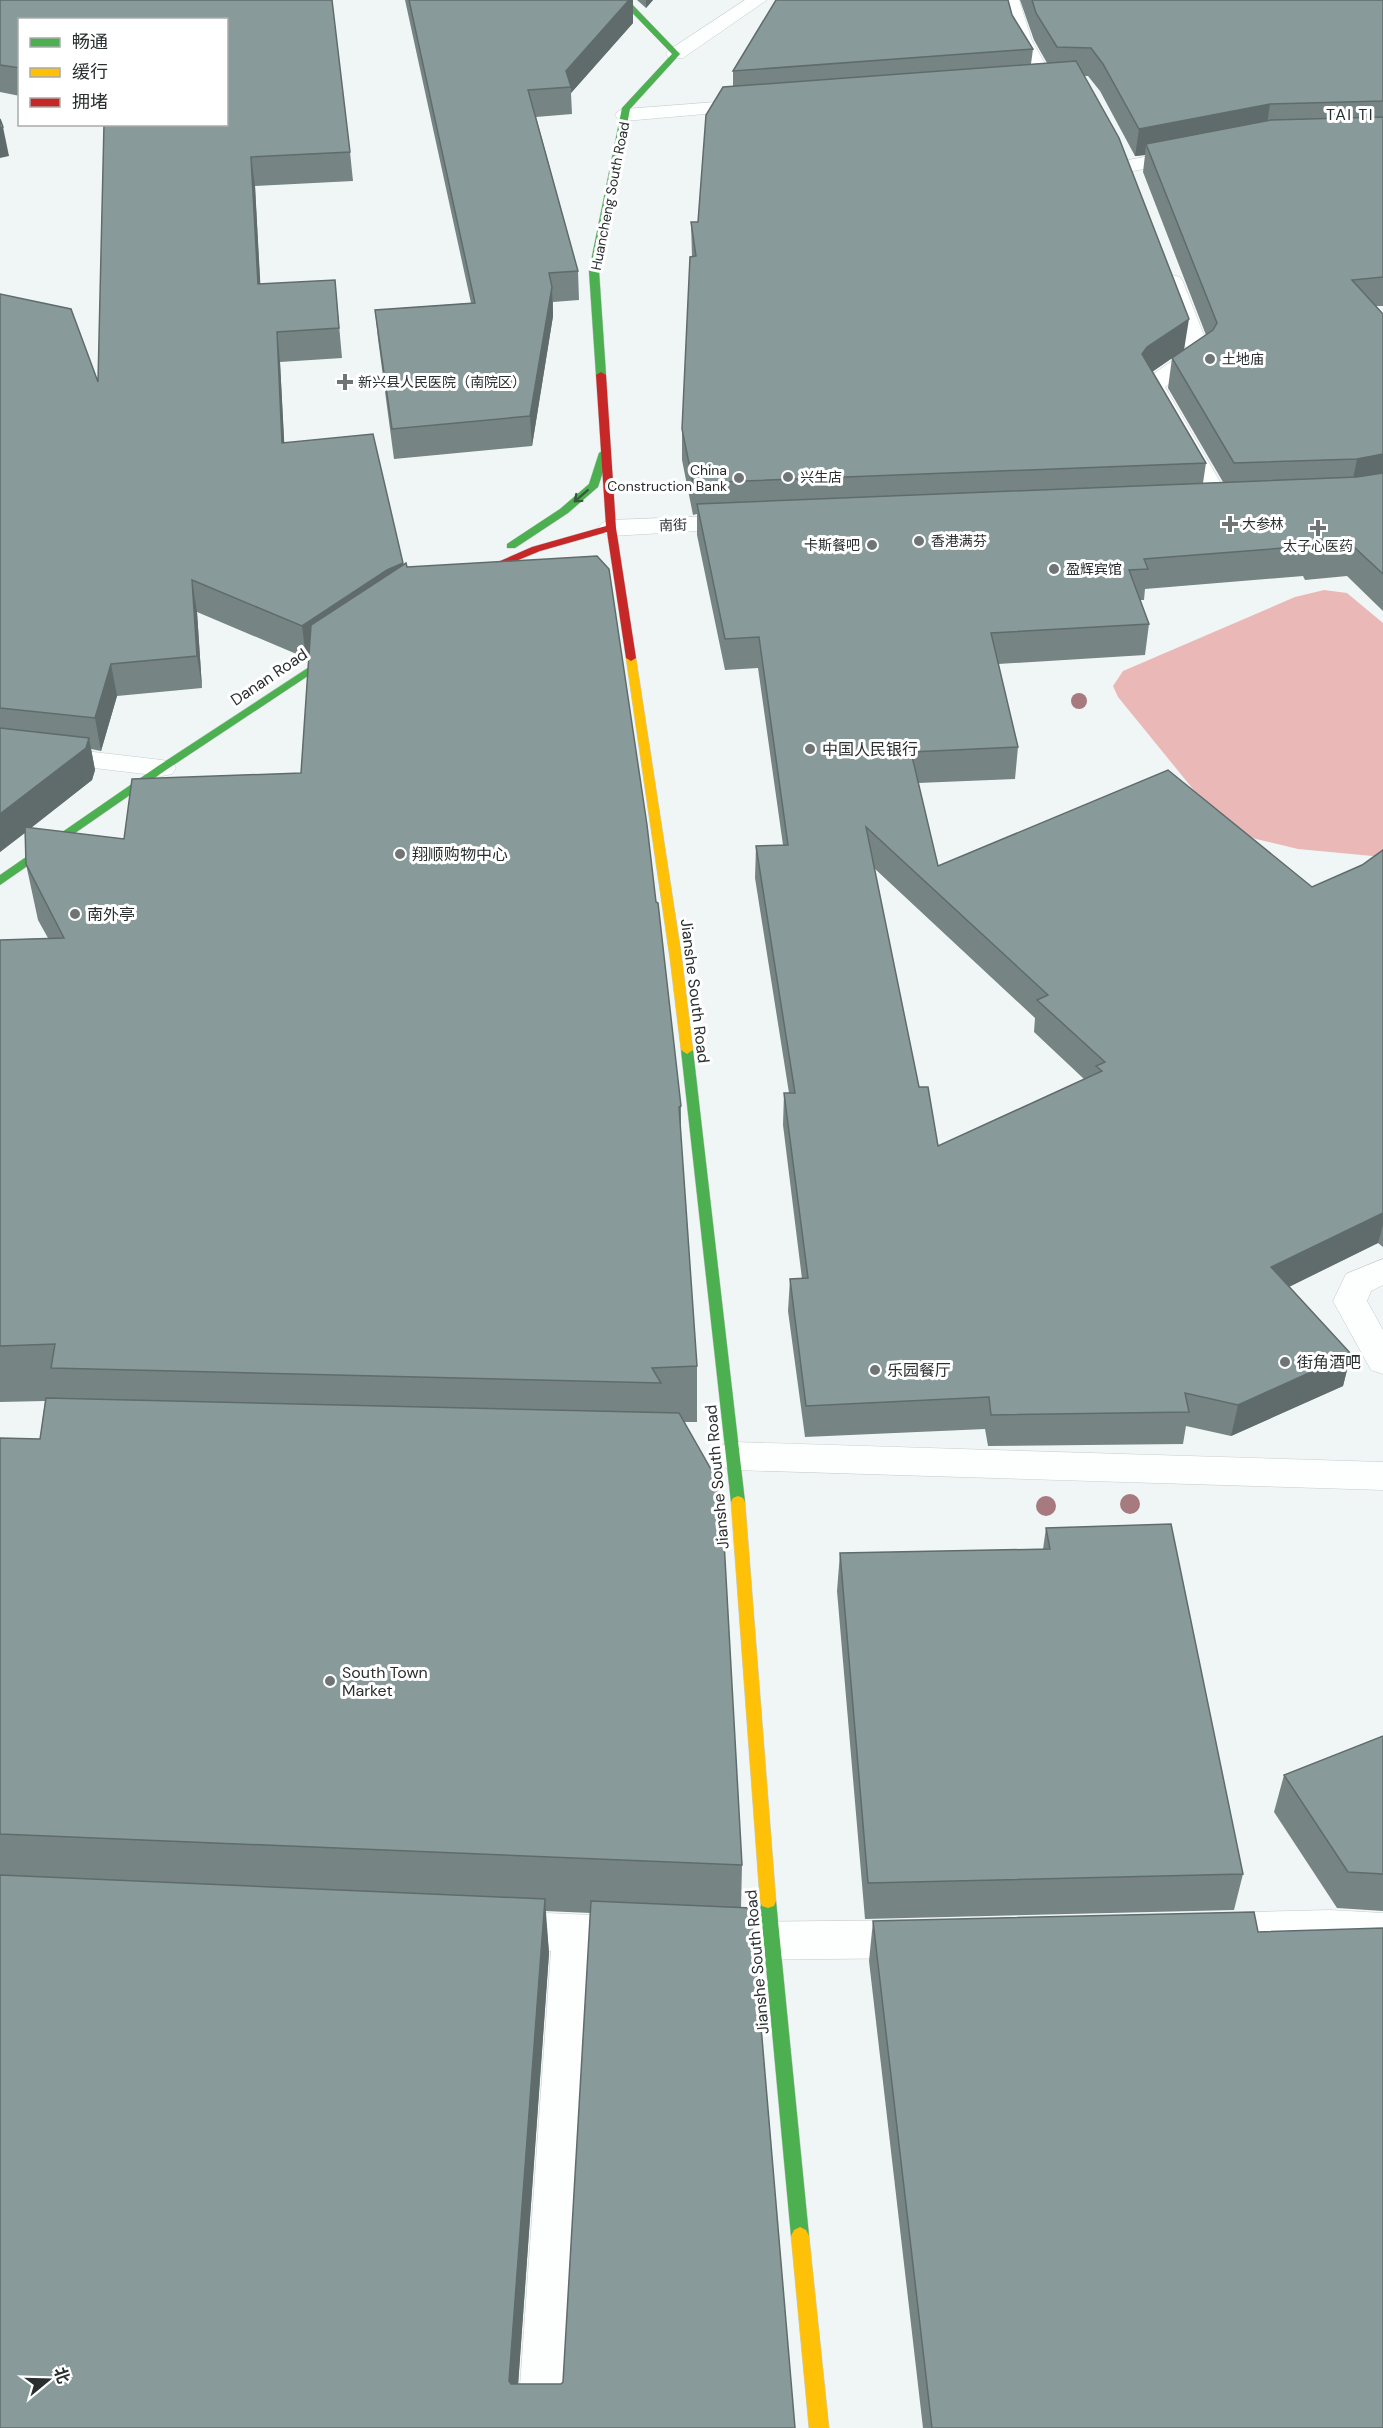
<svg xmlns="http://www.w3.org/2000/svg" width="1383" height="2428" font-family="'DM Sans','Noto Sans SC',sans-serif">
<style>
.water{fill:#eab9b7}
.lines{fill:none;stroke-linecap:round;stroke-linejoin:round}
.lane-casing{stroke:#c7cccc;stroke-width:1}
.street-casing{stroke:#c7cccc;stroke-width:1}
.fast-casing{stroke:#c7cccc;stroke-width:1}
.slow-casing{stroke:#c7cccc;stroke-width:1}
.jam-casing{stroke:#c7cccc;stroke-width:1}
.lane{fill:#fdfefe;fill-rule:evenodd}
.street{fill:#fdfefe;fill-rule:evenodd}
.fast{fill:#4caf50;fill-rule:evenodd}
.slow{fill:#ffc107;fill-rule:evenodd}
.jam{fill:#c62828;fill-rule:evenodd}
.tree{fill:#a67a7e}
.wall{fill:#768484;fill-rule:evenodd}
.shaded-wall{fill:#606c6c}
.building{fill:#899a9a;stroke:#606c6c;stroke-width:1.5;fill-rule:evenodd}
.oneway{stroke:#355b3a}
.poi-dot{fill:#6f7474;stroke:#fff;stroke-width:2}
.labels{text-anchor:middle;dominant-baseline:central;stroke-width:6;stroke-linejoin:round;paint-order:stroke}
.far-street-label{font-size:14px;fill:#292e2e;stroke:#fff}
.far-poi-label{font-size:14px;fill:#292e2e;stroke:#fff;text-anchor:start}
.far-quarter-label{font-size:16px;letter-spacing:1.5px;fill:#242f2f;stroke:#fff}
.street-label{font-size:16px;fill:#292e2e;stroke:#fff}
.poi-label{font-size:16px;fill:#292e2e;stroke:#fff;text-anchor:start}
</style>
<rect width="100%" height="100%" fill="#f0f6f6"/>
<polygon class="water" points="1324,590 1347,593 1383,623 1383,857 1298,849 1256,839 1223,826 1118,697 1113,686 1123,671 1295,597"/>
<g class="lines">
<defs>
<g id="lane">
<polygon points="1001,0 1019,0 1032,41 1055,81 1052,88 1038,88 1035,84 1012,41"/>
<polygon points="755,99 762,101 765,105 762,109 625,121 618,119 615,115 618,111 625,109"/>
<polygon points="1188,149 1195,151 1198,155 1195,159 1128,172 1121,170 1118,166 1121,162 1128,160"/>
<polygon points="1172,275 1180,277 1183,282 1211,353 1207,358 1165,387 1233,504 1230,509 1221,511 1212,509 1209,504 1140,385 1144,380 1187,351 1161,282 1164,277"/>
<polygon points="0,741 162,760 172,762 176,768 172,774 162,776 0,757"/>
<polygon points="1383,1259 1383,1285 1371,1291 1367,1301 1383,1330 1383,1374 1371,1370 1333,1301 1346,1274"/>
<polygon points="734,1442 1383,1462 1383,1490 734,1470 721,1466 716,1456 721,1446"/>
<polygon points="1330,1910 1383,1913 1383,1951 1330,1948 1214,1951 1199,1945 1193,1932 1199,1919 1214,1913"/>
<polygon points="503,1911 635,1917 650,1923 656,1936 650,1949 635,1955 592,1953 565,2428 517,2428 551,1951 503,1949 488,1943 482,1930 488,1917"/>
<polygon points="916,1920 931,1926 937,1939 931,1952 916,1958 746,1960 731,1954 725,1941 731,1928 746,1922"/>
</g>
<g id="street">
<polygon points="745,0 767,0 683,58 669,58 666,54 669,50"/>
<polygon points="741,515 750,518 754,523 750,528 611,536 602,533 598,528 602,523 611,520"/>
</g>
<g id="fast">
<polygon points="620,0 628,0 680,54 630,109 599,271 606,375 601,378 596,375 589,271 622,108 672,54"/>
<polygon points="604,450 609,453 598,487 568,513 515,548 507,548 507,544 560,509 589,484 599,453"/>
<polygon points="346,643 350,644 350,648 166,770 0,885 0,875 158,766"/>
<polygon points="687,1046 693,1050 745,1502 743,1506 738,1508 733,1506 731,1502 681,1050"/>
<polygon points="768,1894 774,1896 776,1901 809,2236 806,2242 800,2245 794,2242 791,2236 760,1901 762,1896"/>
</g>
<g id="slow">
<polygon points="631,655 636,658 682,959 693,1050 687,1054 681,1050 670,959 626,658"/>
<polygon points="738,1496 743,1498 745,1502 776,1901 774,1906 768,1908 762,1906 760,1901 731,1502 733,1498"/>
<polygon points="800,2227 806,2230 809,2236 829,2428 809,2428 791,2236 794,2230"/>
</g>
<polygon id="jam" points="601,372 606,375 616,528 636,658 631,661 626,658 607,532 540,551 468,581 464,582 459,579 532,547 606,526 596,375"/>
</defs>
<use href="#lane" class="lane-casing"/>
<use href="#street" class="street-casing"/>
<use href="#fast" class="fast-casing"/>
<use href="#slow" class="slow-casing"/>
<use href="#jam" class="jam-casing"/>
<use href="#lane" class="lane"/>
<use href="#street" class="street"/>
<use href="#fast" class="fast"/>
<use href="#slow" class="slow"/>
<use href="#jam" class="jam"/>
</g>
<g class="tree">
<circle cx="1079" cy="701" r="8"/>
<circle cx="1130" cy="1504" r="10"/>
<circle cx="1046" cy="1506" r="10"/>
</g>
<g class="wall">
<path d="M0,0L350,152L353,181L255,186L260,284L335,280L342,358L280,362L284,443L403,565L407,567L656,902L681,1106V1139L697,1366V1422H685L742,1865L741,1908L795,2428H0V1438L40,1439L45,1401L0,1402V940L48,938L38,920L26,864L25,833L0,852V294L98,382L226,124L20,20V96L0,92ZM197,612L306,658L309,656L301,773L124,839L31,828L92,780L95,770L91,749L101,751L117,696L202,688ZM545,1911L591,1913L563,2382L561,2384H518L549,1953Z"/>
<polygon points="405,0 633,0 633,23 571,93 572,114 536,117 578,271 579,300 553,302 553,316 532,446 394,459 378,339 375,310 471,303"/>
<polygon points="637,0 653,0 646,8"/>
<path d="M1020,0H1383V306H1376L1383,314V611L1347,576L1305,580L1303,576L1145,589L1144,600H1140L1149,624L1145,655L998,664L1018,747L1015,779L918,783L938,866L1312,887L1362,865L1383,850V1247L1378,1243L1289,1287L1351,1354L1343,1386L1231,1436L1186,1426L1183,1444L988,1446L985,1429L805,1437L788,1311L790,1279H802L783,1125L784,1093H789L755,878L756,846L783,845L758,668L725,670L697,535V514L693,515L682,460V429L692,257L691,222H698L733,86V71L1012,15L1033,49L1031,64L1047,63L1034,40ZM1084,76H1088L1100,91L1135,156L1145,155L1143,172L1206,335L1184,350ZM1172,358L1168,388L1223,482L1203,483L1206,463L1152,372ZM874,868L1035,1018L1034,1032L1084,1079L938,1146L919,1087Z"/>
<polygon points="1046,1528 1243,1874 1234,1910 865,1919 837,1591 840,1553 1043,1549"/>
<polygon points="1383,1736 1383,1911 1337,1908 1274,1812 1284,1775"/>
<polygon points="873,1921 1258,1932 1383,2428 923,2428 869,1961"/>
</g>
<g class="shaded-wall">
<polygon points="629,0 633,0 633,23 571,93 571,87 566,71"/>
<polygon points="646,0 653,0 646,8"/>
<polygon points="1270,104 1266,132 1146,144 1145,155 1135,156 1139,129"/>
<polygon points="3,127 9,156 0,158 0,128"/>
<polygon points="251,157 255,186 262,314 258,284"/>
<polygon points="552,287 553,316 532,446 530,416"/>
<polygon points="1189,319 1184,350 1143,378 1142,354 1147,347"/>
<polygon points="277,332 280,362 286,475 282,443"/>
<polygon points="1383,454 1383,482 1351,489 1357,459"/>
<polygon points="403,563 406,594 390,602 306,658 302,626 387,570"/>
<polygon points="192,580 197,612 202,688 197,656"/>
<polygon points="111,664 117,696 101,751 95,718"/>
<polygon points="89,738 95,770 92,780 0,852 0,814"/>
<polygon points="1383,1213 1383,1225 1378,1243 1264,1299 1271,1267"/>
<polygon points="1351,1354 1343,1386 1231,1436 1238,1405"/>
<polygon points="545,1899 549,1953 515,2428 509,2381"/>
</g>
<g class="building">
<polygon points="0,0 332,0 350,152 251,157 258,284 335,280 339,328 277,332 282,443 373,434 403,563 387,570 302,626 192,580 197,656 111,664 95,718 0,708 0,294 71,309 98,382 104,124 226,124 226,20 20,20 20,68 0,65"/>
<polygon points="409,0 629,0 566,71 571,87 528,90 578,271 549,273 552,287 530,416 392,429 375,310 475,303"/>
<polygon points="776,0 1008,0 1012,15 1033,49 733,71"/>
<polygon points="1032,0 1383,0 1383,101 1270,104 1139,129 1103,64 1091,48 1057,47 1036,13"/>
<polygon points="1076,61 1119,138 1189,319 1147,347 1142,354 1206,463 693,483 682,429 690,257 696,256 691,222 698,222 706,115 723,87"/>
<polygon points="1383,117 1383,277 1352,280 1383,314 1383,454 1357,459 1234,463 1172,358 1213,330 1217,323 1146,144 1271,120"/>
<polygon points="0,119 3,127 0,128"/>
<path d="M1383,473V574L1353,546L1311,549L1309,546L1144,559L1148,569L1129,570L1149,624L991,633L1018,747L911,752L938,866L1168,770L1312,887L1362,865L1383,850V1213L1271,1267L1351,1354L1238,1405L1185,1393L1189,1412L991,1415L989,1397L806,1406L790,1279L808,1278L784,1093H795L756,846L788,845L759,637L725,639L697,504L1357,477ZM866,827L1048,995L1037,1000L1105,1062L1096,1066L1102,1071L938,1146L928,1087H919Z"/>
<polygon points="597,556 609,569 647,825 656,902 658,903 681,1106 679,1107 697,1366 652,1368 661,1383 51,1368 55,1344 0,1346 0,940 64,938 26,864 25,827 124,839 132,779 301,773 311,625 406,563 407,567"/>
<polygon points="0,728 89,738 86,748 0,814"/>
<polygon points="46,1398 679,1413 721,1487 742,1865 0,1834 0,1438 40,1439"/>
<polygon points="1171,1524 1243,1874 868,1883 840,1553 1050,1549 1046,1528"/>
<polygon points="1383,1736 1383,1874 1348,1872 1284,1775"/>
<polygon points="0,1875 545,1899 509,2381 511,2384 561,2384 563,2382 591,1901 751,1908 795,2428 0,2428"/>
<polygon points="1254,1912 1258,1932 1383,1928 1383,2428 932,2428 873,1921"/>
</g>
<defs><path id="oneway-shaft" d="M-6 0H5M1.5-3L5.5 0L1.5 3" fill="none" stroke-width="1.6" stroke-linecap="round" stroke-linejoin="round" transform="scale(1.5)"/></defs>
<use class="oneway" href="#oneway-shaft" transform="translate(581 496) rotate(139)"/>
<g class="poi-dot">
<circle cx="1210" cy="359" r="6"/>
<path d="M342 373h6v6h6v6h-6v6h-6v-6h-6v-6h6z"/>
<circle cx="788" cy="477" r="6"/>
<circle cx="739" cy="478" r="6"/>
<path d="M1227 515h6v6h6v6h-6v6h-6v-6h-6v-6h6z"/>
<path d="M1315 519h6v6h6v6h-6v6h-6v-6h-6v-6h6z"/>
<circle cx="919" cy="541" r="6"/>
<circle cx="872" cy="545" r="6"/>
<circle cx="1054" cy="569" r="6"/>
<circle cx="810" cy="749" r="6"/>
<circle cx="400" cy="854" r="6"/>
<circle cx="75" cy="914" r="6"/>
<circle cx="1285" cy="1362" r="6"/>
<circle cx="875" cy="1370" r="6"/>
<circle cx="330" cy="1681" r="6"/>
</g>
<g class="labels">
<g class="far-street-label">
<text transform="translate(610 196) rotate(-79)">Huancheng South Road</text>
<text transform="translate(673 525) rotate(-2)">南街</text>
</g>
<g class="far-poi-label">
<text x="1222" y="359">土地庙</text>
<text x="358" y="382">新兴县人民医院（南院区）</text>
<text x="727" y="470" text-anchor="end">China<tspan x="727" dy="16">Construction Bank</tspan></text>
<text x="800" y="477">兴生店</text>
<text x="1242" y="524">大参林</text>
<text x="931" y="541">香港满芬</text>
<text x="860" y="545" text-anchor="end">卡斯餐吧</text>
<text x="1318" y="546" text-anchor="middle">太子心医药</text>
<text x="1066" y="569">盈辉宾馆</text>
</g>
<g class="far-quarter-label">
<text x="1350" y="114">TAI TI</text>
</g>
<g class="street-label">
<text transform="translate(269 677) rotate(-34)">Danan Road</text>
<text transform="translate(695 991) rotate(83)">Jianshe South Road</text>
<text transform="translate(717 1477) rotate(-95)">Jianshe South Road</text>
<text transform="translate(757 1962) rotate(-95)">Jianshe South Road</text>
</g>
<g class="poi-label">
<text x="822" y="749">中国人民银行</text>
<text x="412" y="854">翔顺购物中心</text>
<text x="87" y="914">南外亭</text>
<text x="1297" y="1362">街角酒吧</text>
<text x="887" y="1370">乐园餐厅</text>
<text x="342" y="1672">South Town<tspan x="342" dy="18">Market</tspan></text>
</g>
</g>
<rect x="18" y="18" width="210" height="108" fill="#ffffff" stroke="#a9abab" stroke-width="1.5"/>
<rect x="30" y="38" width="30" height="9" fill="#4caf50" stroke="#a9abab" stroke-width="1.5"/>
<text x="72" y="48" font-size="18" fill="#292e2e">畅通</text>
<rect x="30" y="68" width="30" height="9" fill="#ffc107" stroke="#a9abab" stroke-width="1.5"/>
<text x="72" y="78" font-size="18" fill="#292e2e">缓行</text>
<rect x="30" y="98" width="30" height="9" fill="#c62828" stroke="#a9abab" stroke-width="1.5"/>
<text x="72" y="108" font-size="18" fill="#292e2e">拥堵</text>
<g transform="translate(48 2380) rotate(71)" stroke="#ffffff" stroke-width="4.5" paint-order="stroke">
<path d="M0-4.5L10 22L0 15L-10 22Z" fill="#292e2e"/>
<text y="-9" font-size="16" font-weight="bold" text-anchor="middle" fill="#292e2e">北</text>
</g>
</svg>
